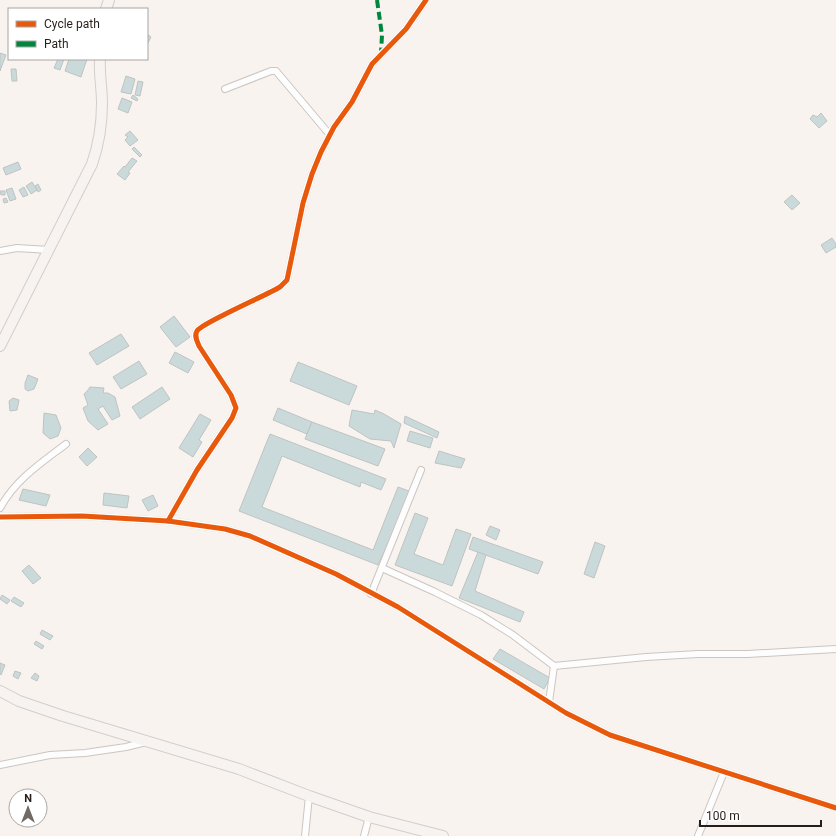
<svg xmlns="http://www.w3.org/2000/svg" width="836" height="836" font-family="Roboto,sans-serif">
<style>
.building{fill:#cadadb;stroke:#bfc3c2}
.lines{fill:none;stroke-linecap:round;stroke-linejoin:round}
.street-casing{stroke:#ccc5c1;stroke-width:8}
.primary-casing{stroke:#d2cecb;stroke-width:12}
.street{stroke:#fefdfd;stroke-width:6}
.primary{stroke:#f7f3f1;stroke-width:10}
.quiet{stroke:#00873e;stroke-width:4;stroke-dasharray:8 4;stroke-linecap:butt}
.cycleway-casing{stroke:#fff;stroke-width:8}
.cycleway{stroke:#e8590c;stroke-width:5}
</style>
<rect width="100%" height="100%" fill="#f9f3f0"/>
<g class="building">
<polygon points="147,34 151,37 147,45"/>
<polygon points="0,53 6,55 0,71"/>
<polygon points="58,59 64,59 60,70 54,68"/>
<polygon points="69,59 87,59 81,77 65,71"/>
<polygon points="11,69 16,69 17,81 12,81"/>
<polygon points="126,76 135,79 131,94 121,92"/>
<polygon points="138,81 143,82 140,96 135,95"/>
<polygon points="133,95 138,99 137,101 131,98"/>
<polygon points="122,98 132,102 128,113 118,109"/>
<polygon points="821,113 827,121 819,128 810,119 813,115 817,117"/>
<polygon points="130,131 138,140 130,146 125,140 128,137 125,135"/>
<polygon points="134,147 142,155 140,157 132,149"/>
<polygon points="132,158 137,161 128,172 130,173 125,180 117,174 124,166 125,167"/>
<polygon points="18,162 21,169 6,175 3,168"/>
<polygon points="32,182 37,190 31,194 26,186"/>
<polygon points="38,184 41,190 38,192 35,186"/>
<polygon points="24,187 28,195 23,197 19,190"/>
<polygon points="12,188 16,199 10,201 6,190"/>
<polygon points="0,191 5,191 5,195 1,195"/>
<polygon points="792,195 800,203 792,210 784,202"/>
<polygon points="6,198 8,202 4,203 3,199"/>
<polygon points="832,238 836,244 836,247 826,253 821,245"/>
<polygon points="174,316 190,337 176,347 160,327"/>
<polygon points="121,334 129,346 97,365 89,353"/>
<polygon points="175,352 194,362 188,373 169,363"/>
<polygon points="139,361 147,374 121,389 113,377"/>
<polygon points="298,362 357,386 349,405 290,381"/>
<polygon points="28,375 38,379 34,389 28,391 25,389 25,383"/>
<polygon points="90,387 104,388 103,393 108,393 115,397 120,416 112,420 103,406 98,409 108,424 98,430 88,421 83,408 88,405 84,394 88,390"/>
<polygon points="162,387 170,399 140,419 132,407"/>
<polygon points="13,398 19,400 17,410 10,411 9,401"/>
<polygon points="278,408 312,422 307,434 273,420"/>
<polygon points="352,410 374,414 375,410 384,414 401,424 394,448 391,441 370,439 349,426"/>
<polygon points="44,413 56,415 61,428 58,436 50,439 43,433"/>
<polygon points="200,414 211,420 199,440 202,442 193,457 179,448"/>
<polygon points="405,416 439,432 437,438 404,423"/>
<polygon points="312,422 385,449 378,466 305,439"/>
<polygon points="410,431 433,438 430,448 407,441"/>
<polygon points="270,434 386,479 381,490 361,482 360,487 282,456 262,507 373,550 398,487 409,491 409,497 378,565 239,511"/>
<polygon points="88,448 97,457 87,466 79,457"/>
<polygon points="439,451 465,459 461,468 435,463"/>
<polygon points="23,489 50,495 46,506 19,500"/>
<polygon points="104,493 129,496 127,508 103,505"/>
<polygon points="153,495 158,506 148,511 142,500"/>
<polygon points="415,513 428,518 414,554 443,565 456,529 471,534 452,586 395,565"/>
<polygon points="490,526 500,530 496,540 486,535"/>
<polygon points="473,537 543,562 538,574 469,549"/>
<polygon points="595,542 605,546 594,578 584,574"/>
<polygon points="478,552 486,555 475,591 524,612 520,622 459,598"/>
<polygon points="29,565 41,578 33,584 22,571"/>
<polygon points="2,595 10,600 7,604 0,599"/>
<polygon points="14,597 24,603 21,607 11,601"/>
<polygon points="42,630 53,636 50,640 40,634"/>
<polygon points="36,641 44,646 42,649 34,644"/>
<polygon points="500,649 550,678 544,689 493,659"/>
<polygon points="0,663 5,665 1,675 0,674"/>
<polygon points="15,671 21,673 18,679 13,676"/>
<polygon points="35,673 39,676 37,681 31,678"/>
</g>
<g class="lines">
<defs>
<g id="street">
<polyline points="225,89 271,71 276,71 330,135"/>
<polyline points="0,251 17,248 49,250"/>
<path d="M0,508C16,479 40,464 66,444"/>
<polyline points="0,517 82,516 168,521 225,529 250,536 336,574 398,607 566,713 610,735 836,808"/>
<path d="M168,521L197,470L232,418L236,408L231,395L199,346C197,341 194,336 197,331C202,323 267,295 280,287L287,280L303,203L312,174L321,152L334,127L352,102L372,64L406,29L426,0"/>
<polyline points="382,568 435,592 481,615 513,635 554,666 646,657 698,654 748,654 836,649"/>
<polyline points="371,594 421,470"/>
<polyline points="549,702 554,666"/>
<polyline points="0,765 50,755 85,753 126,747 146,742"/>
<polyline points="305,836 309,796"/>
<polyline points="364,836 369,817"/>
<polyline points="698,836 724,772"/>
</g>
<g id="primary">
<polyline points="106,9 109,0"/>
<path d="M0,346L92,164C99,144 102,123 102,103C102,88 99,74 100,59"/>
<polyline points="0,691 19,701 63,716 239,769 309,796 369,817 443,836"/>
</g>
</defs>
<use href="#street" class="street-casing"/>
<use href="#primary" class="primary-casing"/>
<use href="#street" class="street"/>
<use href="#primary" class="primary"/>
<polyline class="quiet" points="377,0 382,35 381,53"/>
<defs>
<g id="cycleway">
<polyline points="0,517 82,516 168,521 225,529 250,536 336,574 398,607 566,713 610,735 836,808"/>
<path d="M168,521L197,470L232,418L236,408L231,395L199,346C197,341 194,336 197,331C202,323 267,295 280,287L287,280L303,203L312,174L321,152L334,127L352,102L372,64L406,29L426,0"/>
</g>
</defs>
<use href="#cycleway" class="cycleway-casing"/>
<use href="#cycleway" class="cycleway"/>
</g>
<rect x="8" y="8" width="140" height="52" fill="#ffffff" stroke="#a9a5a3"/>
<rect x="16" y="21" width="20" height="6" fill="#e8590c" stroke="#a9a5a3"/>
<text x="44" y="28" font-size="12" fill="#281e19">Cycle path</text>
<rect x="16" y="41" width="20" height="6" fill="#00873e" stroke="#a9a5a3"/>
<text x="44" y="48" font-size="12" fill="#281e19">Path</text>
<g transform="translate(28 808)"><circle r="19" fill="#ffffff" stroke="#a9a5a3"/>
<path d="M0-3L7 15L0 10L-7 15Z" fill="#716964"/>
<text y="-6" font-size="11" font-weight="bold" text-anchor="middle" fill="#281e19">N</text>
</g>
<path d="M700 820v6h121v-6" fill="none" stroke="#281e19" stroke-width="2"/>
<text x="706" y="820" font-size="12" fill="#281e19" stroke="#ffffff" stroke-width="3" paint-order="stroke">100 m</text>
</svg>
